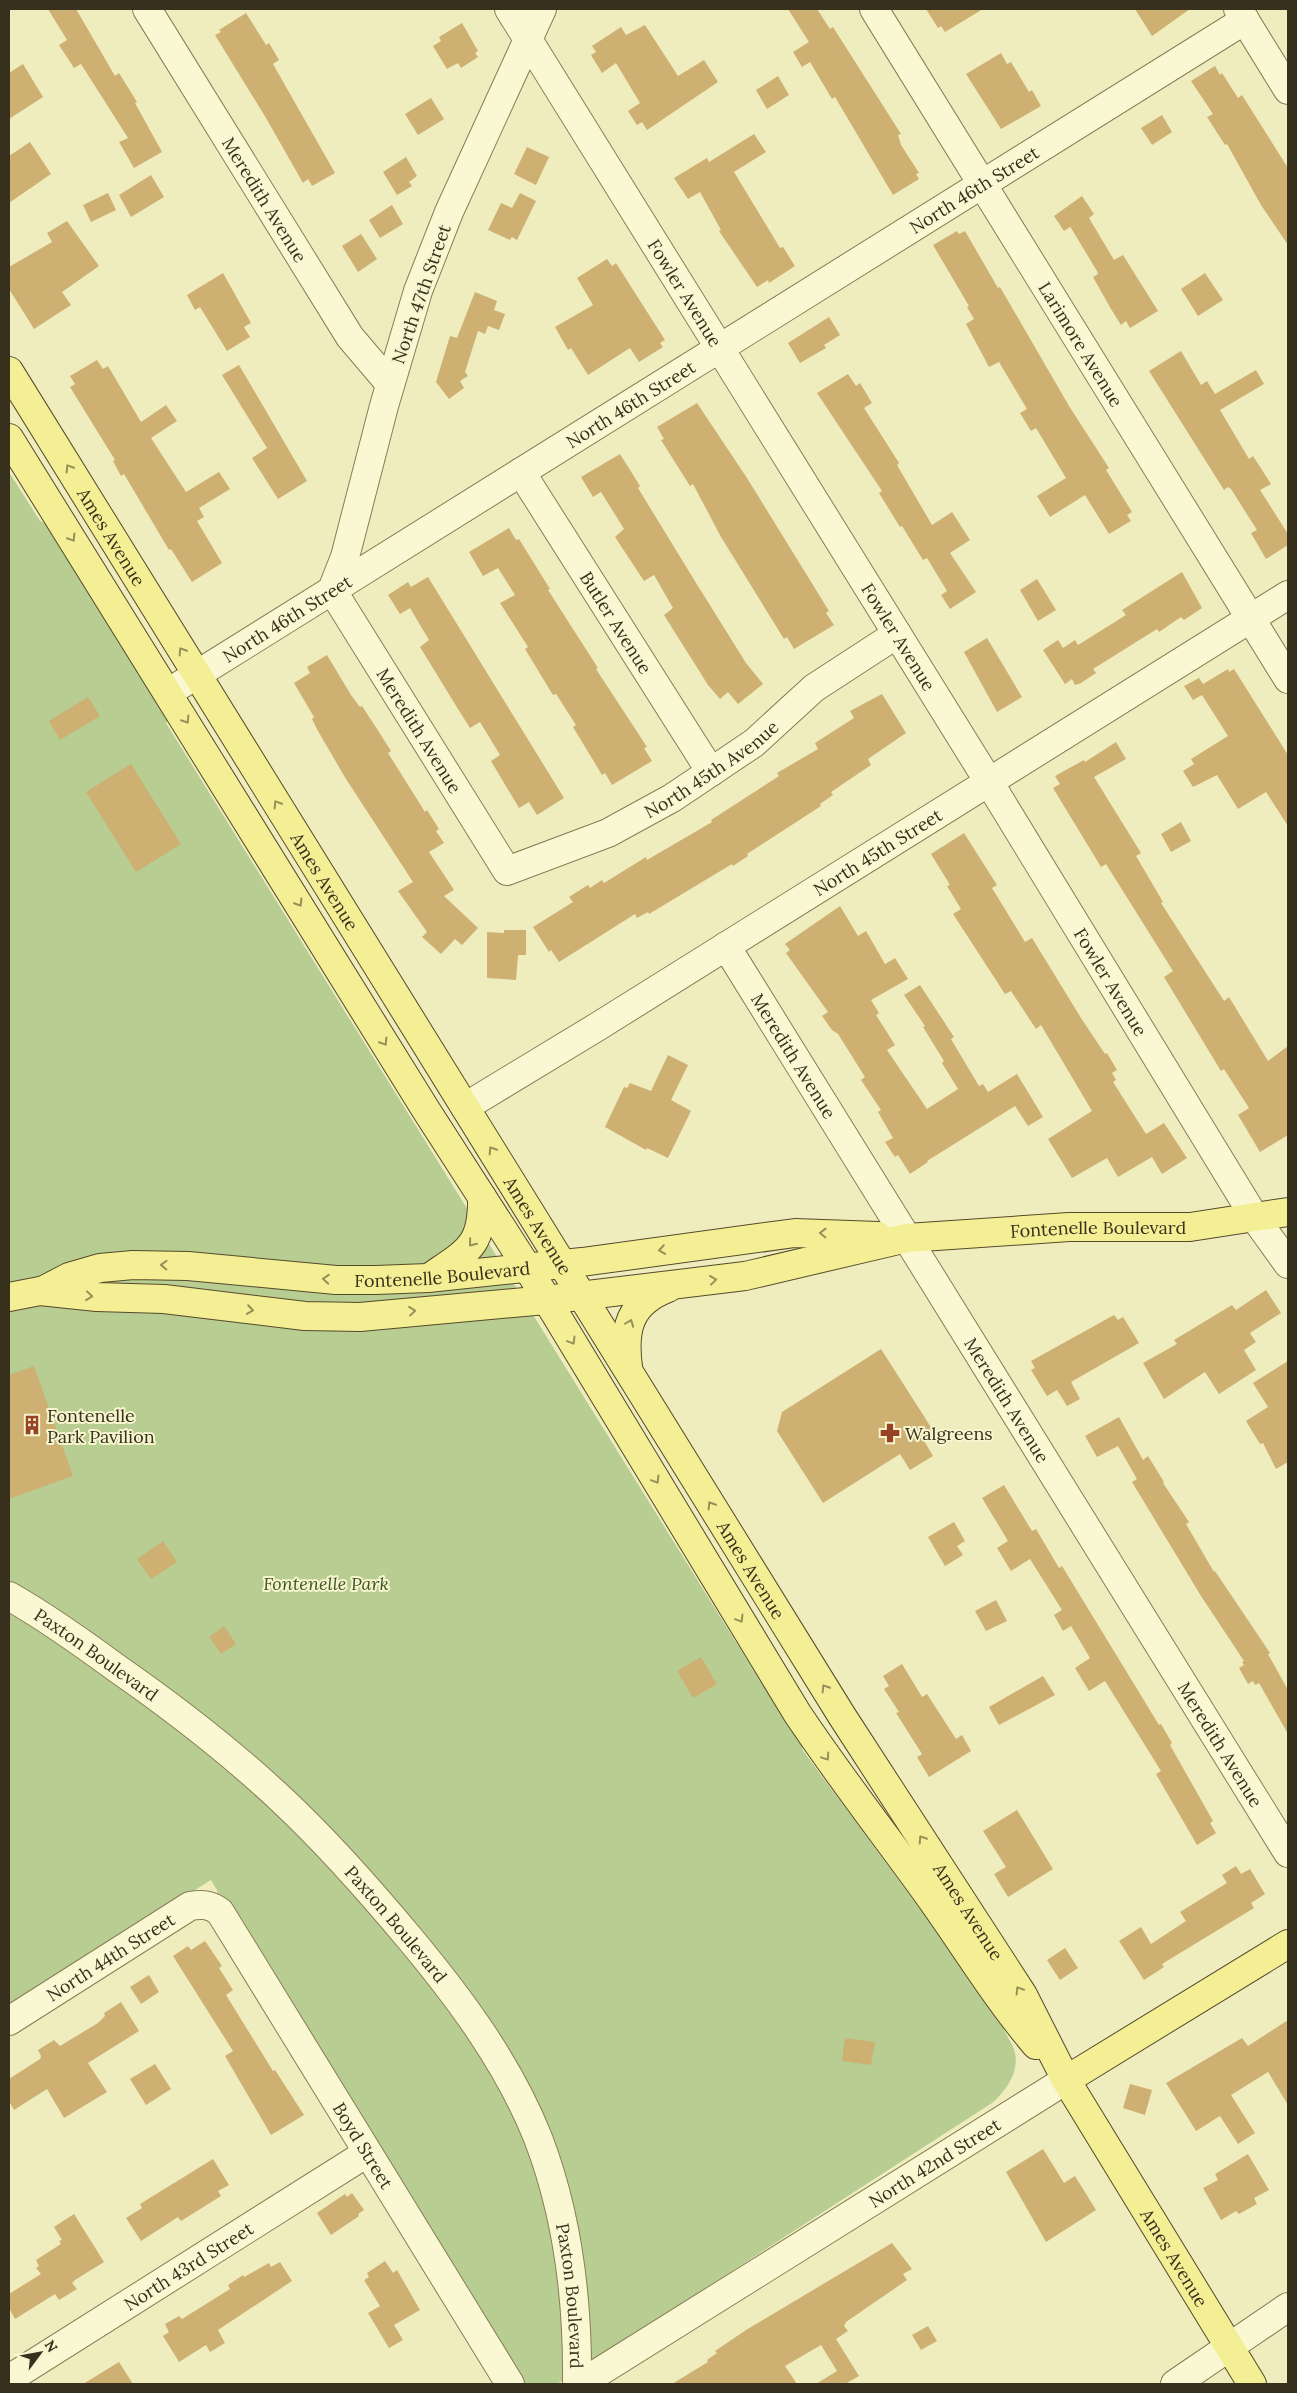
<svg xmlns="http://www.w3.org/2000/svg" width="1297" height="2393" font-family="Lora,serif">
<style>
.green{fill:#b7cd92}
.building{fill:#ceb073}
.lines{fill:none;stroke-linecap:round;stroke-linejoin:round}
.minor-casing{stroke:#887d57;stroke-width:30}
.major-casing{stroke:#55492b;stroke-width:30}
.minor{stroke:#faf8d2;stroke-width:28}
.major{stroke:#f4ef94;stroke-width:28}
.oneway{stroke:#969058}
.labels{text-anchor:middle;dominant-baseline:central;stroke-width:4;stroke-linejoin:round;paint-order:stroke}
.street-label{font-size:18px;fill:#37301c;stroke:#f6f5ce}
.poi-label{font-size:18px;fill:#37301c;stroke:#f6f5ce;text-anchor:start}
.park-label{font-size:18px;font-style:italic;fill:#3a5422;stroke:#f6f5ce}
</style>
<rect width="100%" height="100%" fill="#efedbe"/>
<path class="green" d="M9,472L40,521L52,527L172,714L166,723L760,1681L765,1683L804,1744L802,1749L804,1752L1002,2020C1002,2030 1008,2036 1012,2045C1023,2067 1008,2089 992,2103L557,2384H523L218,1900L217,1890L211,1880L9,2006Z"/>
<g class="building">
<polygon points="48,9 76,9 115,76 119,73 137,102 135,103 162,152 134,168 119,142 128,138 81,64 74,68 59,45 67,40"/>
<polygon points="788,9 817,9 830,29 833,27 901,134 898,135 901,145 919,173 916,174 919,179 893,195 835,97 832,99 810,62 802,67 793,52 809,42"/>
<polygon points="926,9 983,9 945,32 941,26 938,28"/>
<polygon points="1135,9 1190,9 1152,36"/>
<polygon points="246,13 266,45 269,43 279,60 273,64 335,173 312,186 308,179 303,183 266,118 215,35 221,32 219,30"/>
<polygon points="462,23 478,51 475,53 478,57 461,68 458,63 447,69 433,46 441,41 439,37"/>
<polygon points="645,25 678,76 704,60 718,82 647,130 642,122 637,125 628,111 640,103 616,63 602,73 591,55 596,52 592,46 621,27 626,35"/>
<polygon points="1001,53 1007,64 1011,62 1029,92 1032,90 1041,106 1001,129 966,74"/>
<polygon points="23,64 43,97 9,119 9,73"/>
<polygon points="1215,66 1220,75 1222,73 1238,98 1242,95 1288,168 1288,245 1261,205 1227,144 1225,145 1207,117 1213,114 1191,81"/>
<polygon points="778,76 789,95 767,109 756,90"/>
<polygon points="431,98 444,119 418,135 405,114"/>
<polygon points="1162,115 1172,132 1152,145 1141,128"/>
<polygon points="754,134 766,152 734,172 780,248 783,247 795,266 769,283 768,280 757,287 719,231 721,230 700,192 688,199 674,178 707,158 709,162"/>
<polygon points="30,142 51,174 9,203 9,156"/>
<polygon points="527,147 549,157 536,185 514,174"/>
<polygon points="406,157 417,176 409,182 412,186 397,195 383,172"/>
<polygon points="151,175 164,197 131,217 119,195"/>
<polygon points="108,193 116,210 91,222 83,205"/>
<polygon points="520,193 536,201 517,240 512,237 510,240 488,230 501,203 512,208"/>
<polygon points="1082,196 1094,214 1089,218 1114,260 1123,255 1158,311 1130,328 1126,321 1121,325 1111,309 1093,277 1098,274 1097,271 1071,228 1070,227 1064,231 1054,216"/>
<polygon points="392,205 403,224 380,238 369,220"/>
<polygon points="67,221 99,266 62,292 71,305 34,329 9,289 9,267 52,242 47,233"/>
<polygon points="957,231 959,234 965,231 998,288 1000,287 1069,406 1109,468 1106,470 1132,512 1127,515 1131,521 1109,534 1085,495 1050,517 1037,496 1066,478 1036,428 1031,431 1020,413 1027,409 999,362 989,367 966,324 974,319 967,307 969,306 933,245"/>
<polygon points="361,234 377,259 358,272 342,246"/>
<polygon points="607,259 612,266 616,263 665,340 660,343 663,347 639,362 630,348 588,375 571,348 568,350 555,327 593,305 577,278"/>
<polygon points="223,273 251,323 244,327 250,337 227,351 200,307 195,310 187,295"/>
<polygon points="1205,273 1223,300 1198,316 1181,289"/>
<polygon points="475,292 497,301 494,310 505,314 499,330 488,326 485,334 478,331 465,372 468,376 460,381 464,388 449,399 436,382 450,336 457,338"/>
<polygon points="829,317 840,335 824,345 826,348 800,363 788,343"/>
<polygon points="1181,351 1201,385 1207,381 1215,394 1256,370 1264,384 1220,410 1249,459 1253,456 1271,484 1260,490 1288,534 1288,545 1266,559 1251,533 1257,530 1231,489 1228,487 1224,490 1149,371"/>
<polygon points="97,360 103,369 108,366 141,422 166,405 177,421 151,438 186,492 219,472 230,489 199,508 204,517 197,521 222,563 192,582 171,549 169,550 124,474 121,476 113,461 115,460 70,387 75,384 70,376"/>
<polygon points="239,365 307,481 278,499 252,458 267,448 222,375"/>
<polygon points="848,374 856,386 860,383 872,403 864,408 899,463 897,465 932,525 952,512 970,540 950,553 976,592 950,609 941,595 947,591 927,558 923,560 902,526 900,527 879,493 882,491 817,393"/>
<polygon points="697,403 747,478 829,611 826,613 834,625 794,649 787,637 784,639 721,537 693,484 690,486 661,440 664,439 657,427"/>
<polygon points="620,454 640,486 638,488 693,578 746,663 763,684 738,704 728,692 720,699 708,685 664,615 673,608 654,575 644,581 615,537 624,529 601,492 593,497 581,477"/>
<polygon points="509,528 516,540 519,539 550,589 548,590 598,668 596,669 647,747 644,748 652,761 612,785 605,773 602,775 573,727 576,725 556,694 553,695 525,649 528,647 500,603 515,595 498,568 483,576 469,552"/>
<polygon points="1182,572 1202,608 1184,620 1181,617 1159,632 1157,629 1093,669 1096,673 1081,683 1075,685 1072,679 1065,684 1043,650 1058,640 1063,648 1075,640 1078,645 1126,615 1122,610"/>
<polygon points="428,577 564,798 537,815 529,802 519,808 491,761 500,755 480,722 470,728 458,709 420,647 429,640 410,608 400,614 388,595 408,582 411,587"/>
<polygon points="1037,579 1056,610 1038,621 1020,590"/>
<polygon points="987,638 1022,697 997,712 964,652"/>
<polygon points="327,655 351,695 360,707 362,706 379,732 391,751 388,753 425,812 427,810 439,829 436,831 444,843 429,852 454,890 444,896 478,928 462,945 455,939 441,954 422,937 427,932 398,891 413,882 346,779 318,731 312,719 314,717 294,683 310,673 307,667"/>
<polygon points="1228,669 1229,672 1234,669 1288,755 1288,826 1266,792 1238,809 1217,775 1193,787 1183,771 1194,764 1191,759 1228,736 1202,695 1193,700 1184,686 1199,678 1203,684"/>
<polygon points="882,694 906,733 868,759 871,765 831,792 833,795 820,804 821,806 747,854 748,856 733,866 732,864 649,914 648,912 637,918 635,914 559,962 551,950 549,952 533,927 573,902 569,897 588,885 590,888 602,880 604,883 646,857 647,860 712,822 711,820 779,776 777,773 818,749 815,743 854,718 850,711"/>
<polygon points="88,697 100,716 60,740 49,721"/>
<polygon points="1116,742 1126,759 1094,777 1141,853 1136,856 1163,902 1161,903 1224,1001 1229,997 1268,1061 1288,1046 1288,1135 1260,1152 1238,1115 1249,1108 1224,1069 1221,1071 1164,977 1173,971 1106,864 1101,867 1053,788 1060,784 1055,776 1084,760 1085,762"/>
<polygon points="131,764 181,844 136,872 86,792"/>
<polygon points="1181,822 1191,841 1171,852 1161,834"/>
<polygon points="964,833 997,885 992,888 1025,942 1032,938 1081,1018 1105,1054 1107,1053 1117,1070 1112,1073 1116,1080 1113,1082 1146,1134 1164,1123 1187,1158 1162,1174 1152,1157 1118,1177 1107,1158 1072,1178 1048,1139 1092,1111 1041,1025 1036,1029 1011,991 1005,994 953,914 961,909 947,886 950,885 931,854"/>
<polygon points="840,906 858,936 866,931 885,964 895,958 908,979 871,1000 879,1013 876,1015 895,1045 887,1050 927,1109 958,1089 942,1063 944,1061 923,1027 925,1026 904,995 920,985 954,1037 951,1039 979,1086 983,1084 988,1092 1017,1074 1043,1117 1028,1126 1015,1106 927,1161 928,1162 910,1174 898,1155 895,1157 885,1142 893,1138 878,1112 881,1110 861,1080 865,1077 838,1034 832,1030 822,1016 828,1012 786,953 790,950 785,944"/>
<polygon points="504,930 526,930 526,955 518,955 516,980 487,978 487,932 504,933"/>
<polygon points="668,1055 688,1065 671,1100 691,1111 668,1158 647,1148 646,1150 605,1127 624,1087 627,1088 630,1083 651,1091"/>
<polygon points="1266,1290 1281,1313 1250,1333 1256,1342 1244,1350 1256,1370 1219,1394 1205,1372 1164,1399 1143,1363 1177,1344 1174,1340 1232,1305 1236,1310"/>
<polygon points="1114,1315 1118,1320 1123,1317 1139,1343 1071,1382 1080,1399 1067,1406 1057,1390 1047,1396 1031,1370 1035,1368 1031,1361"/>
<polygon points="881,1349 934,1432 923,1439 933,1456 910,1470 900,1454 823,1503 777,1431 782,1412"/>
<polygon points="1288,1361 1288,1462 1276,1469 1263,1443 1260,1444 1246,1421 1268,1407 1253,1383"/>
<polygon points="34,1366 73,1476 9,1499 9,1375"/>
<polygon points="1119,1417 1143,1460 1148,1456 1164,1482 1163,1483 1189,1522 1186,1524 1214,1572 1215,1571 1270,1653 1268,1654 1288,1690 1288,1734 1259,1683 1255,1685 1253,1681 1248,1684 1239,1668 1244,1665 1242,1662 1244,1661 1201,1596 1132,1482 1137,1479 1118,1446 1097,1457 1085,1436"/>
<polygon points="1004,1485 1032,1531 1036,1529 1059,1568 1062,1566 1159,1725 1161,1724 1172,1743 1170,1745 1213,1821 1210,1823 1216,1833 1197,1845 1156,1774 1161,1771 1105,1681 1089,1691 1075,1668 1090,1658 1071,1626 1063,1631 1054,1615 1062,1610 1030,1559 1011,1571 997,1548 1008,1541 982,1498"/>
<polygon points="954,1522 965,1541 957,1546 963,1555 945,1566 928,1537"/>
<polygon points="163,1541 177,1562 151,1579 137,1559"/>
<polygon points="996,1600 1007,1621 986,1631 975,1611"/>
<polygon points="224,1626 236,1644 221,1654 209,1637"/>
<polygon points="701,1657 717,1684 693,1698 677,1671"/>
<polygon points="902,1664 922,1697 927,1694 956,1739 962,1735 971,1751 929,1777 917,1757 922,1754 896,1713 899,1712 884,1689 889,1686 883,1676"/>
<polygon points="1043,1676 1055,1695 999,1725 989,1707"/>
<polygon points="1017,1810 1053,1869 1008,1897 994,1874 1006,1867 983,1831"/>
<polygon points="1236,1866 1241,1874 1250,1869 1265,1894 1251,1903 1254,1908 1162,1964 1164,1967 1144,1980 1119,1941 1141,1927 1151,1944 1186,1921 1180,1912 1227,1883 1222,1875"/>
<polygon points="205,1941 222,1966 219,1968 233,1990 226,1995 273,2071 275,2070 304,2115 271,2135 225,2056 233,2051 173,1956 188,1946 191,1950"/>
<polygon points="1065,1948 1078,1968 1060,1980 1047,1960"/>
<polygon points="149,1975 159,1992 141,2004 130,1987"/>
<polygon points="121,2002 139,2031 88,2063 107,2092 64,2118 47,2089 14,2110 9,2101 9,2079 40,2059 41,2056 38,2050 54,2040 60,2046 98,2023 105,2016 104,2013"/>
<polygon points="1288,2020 1288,2105 1268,2072 1231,2095 1255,2133 1238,2144 1220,2116 1196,2131 1166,2083 1242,2038 1248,2046"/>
<polygon points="845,2038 875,2042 871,2065 842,2061"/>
<polygon points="155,2064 171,2089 146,2105 130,2079"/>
<polygon points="1130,2084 1152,2090 1145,2115 1123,2108"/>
<polygon points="1043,2149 1064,2183 1075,2176 1096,2210 1046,2242 1006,2172"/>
<polygon points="1248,2154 1269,2190 1254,2198 1257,2204 1239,2214 1236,2211 1221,2220 1203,2188 1218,2180 1215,2174"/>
<polygon points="213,2159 229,2185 218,2191 221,2196 181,2221 178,2217 141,2241 126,2218 142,2208 140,2204"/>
<polygon points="352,2193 364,2210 358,2214 359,2216 331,2235 317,2213 345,2194 347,2197"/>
<polygon points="74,2214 104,2262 75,2280 72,2283 77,2289 59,2300 55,2294 15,2319 9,2308 9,2294 41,2274 36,2268 39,2266 36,2260 61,2244 59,2241 62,2240 54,2227"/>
<polygon points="892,2243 912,2269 903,2274 907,2280 846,2322 844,2326 848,2331 836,2339 859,2376 845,2384 816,2384 837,2371 821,2345 785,2366 797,2384 672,2384 708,2362 707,2360 717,2353 715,2351 746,2330"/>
<polygon points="385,2261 393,2273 397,2270 420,2310 394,2325 403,2340 389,2348 368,2313 380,2306 364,2280 369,2277 367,2273"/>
<polygon points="280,2262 292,2281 218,2330 225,2343 210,2352 206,2345 179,2362 163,2336 169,2332 165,2324 179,2316 182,2319 230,2289 228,2285 243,2275 244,2277 269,2263 271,2267"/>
<polygon points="928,2326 937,2341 921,2350 912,2335"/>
<polygon points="119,2362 133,2384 83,2384"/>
</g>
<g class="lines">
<defs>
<g id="minor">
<path id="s1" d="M147,9L350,337L390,384"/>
<path id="s2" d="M509,9L989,782L1255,1218L1288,1264"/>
<path id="s3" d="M542,9L449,212L418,291L384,406L345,557L332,590L507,871L608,833L672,798L754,743L814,688L897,634"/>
<path id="s4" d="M874,9L1288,679"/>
<polyline points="1238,9 1288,90"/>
<path id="s5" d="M521,472L711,772"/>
<path id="s6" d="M169,692L1245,20"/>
<path id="s7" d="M726,946L1288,1853"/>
<path id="s8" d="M465,1107L597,1027L1288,595"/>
<path id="s9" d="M9,1596C46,1617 81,1642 115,1667C174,1708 231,1752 283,1801C329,1844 371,1892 411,1940C461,2000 509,2065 538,2138C568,2216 578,2302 577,2384"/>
<path id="s10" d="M9,2021L190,1906C201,1904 210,1904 220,1912L510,2384"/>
<path id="s11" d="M9,2379L367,2153"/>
<path id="s12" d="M580,2384L1066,2080"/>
<polyline points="1175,2384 1288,2307"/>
</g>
<g id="major">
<path id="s13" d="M9,371L842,1716L1023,1995L1066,2080L1252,2384"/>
<path d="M9,438L426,1110L527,1267L797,1713C839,1776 885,1835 929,1896C965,1946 996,1998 1036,2045"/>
<path d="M430,1277C468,1251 483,1246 482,1197"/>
<path id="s14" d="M42,1291L69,1277L100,1268L133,1265L188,1266L336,1280H376L428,1278L582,1262L795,1233L878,1236"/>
<path id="s15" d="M9,1297L40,1291L97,1297L164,1299L305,1316L360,1317L546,1300L745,1276L907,1238L1069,1227H1190L1288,1212"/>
<path d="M628,1367C623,1329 629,1303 668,1288"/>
<polyline points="1066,2080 1288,1944"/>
</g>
</defs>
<use href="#minor" class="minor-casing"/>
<use href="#major" class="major-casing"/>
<use href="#minor" class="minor"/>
<use href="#major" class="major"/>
</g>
<defs><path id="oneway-chevron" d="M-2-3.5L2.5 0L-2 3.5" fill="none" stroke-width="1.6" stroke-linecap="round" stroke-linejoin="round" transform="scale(1.25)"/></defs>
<g class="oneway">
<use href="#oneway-chevron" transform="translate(69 468) rotate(-122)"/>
<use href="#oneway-chevron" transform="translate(72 538) rotate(58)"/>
<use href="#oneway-chevron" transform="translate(182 651) rotate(-122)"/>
<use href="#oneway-chevron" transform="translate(186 720) rotate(58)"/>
<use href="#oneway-chevron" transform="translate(277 804) rotate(-122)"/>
<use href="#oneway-chevron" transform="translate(299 903) rotate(58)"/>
<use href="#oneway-chevron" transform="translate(384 1042) rotate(58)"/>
<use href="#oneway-chevron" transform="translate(492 1150) rotate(-122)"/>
<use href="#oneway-chevron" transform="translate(823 1233) rotate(-179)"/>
<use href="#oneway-chevron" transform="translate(472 1243) rotate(129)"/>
<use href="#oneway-chevron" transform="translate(662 1250) rotate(172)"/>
<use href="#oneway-chevron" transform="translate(164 1265) rotate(-178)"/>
<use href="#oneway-chevron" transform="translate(326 1279) rotate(-175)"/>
<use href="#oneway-chevron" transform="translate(713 1280) rotate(-7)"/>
<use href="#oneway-chevron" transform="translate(89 1296) rotate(6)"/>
<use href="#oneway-chevron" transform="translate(250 1310) rotate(8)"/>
<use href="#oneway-chevron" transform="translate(412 1311) rotate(-6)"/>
<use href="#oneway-chevron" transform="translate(630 1323) rotate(-69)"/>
<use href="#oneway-chevron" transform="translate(572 1341) rotate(59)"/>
<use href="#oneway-chevron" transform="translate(656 1480) rotate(59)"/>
<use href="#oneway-chevron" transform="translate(711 1505) rotate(-122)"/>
<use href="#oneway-chevron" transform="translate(740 1619) rotate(59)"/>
<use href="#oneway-chevron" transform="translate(825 1688) rotate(-122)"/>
<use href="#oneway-chevron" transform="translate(826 1757) rotate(56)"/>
<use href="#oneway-chevron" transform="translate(922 1839) rotate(-123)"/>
<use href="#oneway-chevron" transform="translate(1019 1990) rotate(-122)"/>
</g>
<defs>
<symbol id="building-bare" viewBox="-9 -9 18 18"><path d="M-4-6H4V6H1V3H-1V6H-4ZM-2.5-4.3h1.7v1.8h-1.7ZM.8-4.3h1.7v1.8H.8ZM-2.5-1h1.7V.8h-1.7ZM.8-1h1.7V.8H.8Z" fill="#984225" stroke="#f6f5ce" stroke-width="2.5" paint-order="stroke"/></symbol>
<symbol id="pharmacy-bare" viewBox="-9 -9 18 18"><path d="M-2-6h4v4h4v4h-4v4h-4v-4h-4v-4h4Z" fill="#984225" stroke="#f6f5ce" stroke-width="2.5" paint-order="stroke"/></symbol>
</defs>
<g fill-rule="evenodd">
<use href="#building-bare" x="18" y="1411" width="28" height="28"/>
<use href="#pharmacy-bare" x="876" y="1419" width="28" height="28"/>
</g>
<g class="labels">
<g class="street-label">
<text stroke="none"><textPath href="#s6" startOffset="949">North 46th Street</textPath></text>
<text stroke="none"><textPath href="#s1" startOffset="224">Meredith Avenue</textPath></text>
<text stroke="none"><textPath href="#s2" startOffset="334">Fowler Avenue</textPath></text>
<text transform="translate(421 294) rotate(-71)">North 47th Street</text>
<text stroke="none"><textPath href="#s4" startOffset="394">Larimore Avenue</textPath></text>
<text stroke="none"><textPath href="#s6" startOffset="544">North 46th Street</textPath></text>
<text stroke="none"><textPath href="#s13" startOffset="195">Ames Avenue</textPath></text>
<text stroke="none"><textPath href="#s6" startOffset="139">North 46th Street</textPath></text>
<text stroke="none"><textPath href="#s5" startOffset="178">Butler Avenue</textPath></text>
<text stroke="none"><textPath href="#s2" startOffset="739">Fowler Avenue</textPath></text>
<text stroke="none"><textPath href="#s3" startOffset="785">Meredith Avenue</textPath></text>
<text stroke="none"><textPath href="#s3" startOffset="1180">North 45th Avenue</textPath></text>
<text stroke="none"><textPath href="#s8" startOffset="485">North 45th Street</textPath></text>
<text stroke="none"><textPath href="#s13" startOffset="600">Ames Avenue</textPath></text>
<text stroke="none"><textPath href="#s2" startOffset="1144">Fowler Avenue</textPath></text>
<text stroke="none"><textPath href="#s7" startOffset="129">Meredith Avenue</textPath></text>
<text stroke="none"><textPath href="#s13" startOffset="1005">Ames Avenue</textPath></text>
<text stroke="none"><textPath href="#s15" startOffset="1098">Fontenelle Boulevard</textPath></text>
<text stroke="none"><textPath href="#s14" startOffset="406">Fontenelle Boulevard</textPath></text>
<text stroke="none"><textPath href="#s7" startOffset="534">Meredith Avenue</textPath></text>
<text stroke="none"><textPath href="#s13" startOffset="1410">Ames Avenue</textPath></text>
<text stroke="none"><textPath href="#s9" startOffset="105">Paxton Boulevard</textPath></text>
<text stroke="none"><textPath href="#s7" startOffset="939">Meredith Avenue</textPath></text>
<text stroke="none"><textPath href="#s13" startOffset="1815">Ames Avenue</textPath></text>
<text stroke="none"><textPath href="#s9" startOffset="510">Paxton Boulevard</textPath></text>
<text stroke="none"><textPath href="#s10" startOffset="120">North 44th Street</textPath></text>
<text stroke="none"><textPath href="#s10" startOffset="520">Boyd Street</textPath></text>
<text stroke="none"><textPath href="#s12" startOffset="418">North 42nd Street</textPath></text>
<text stroke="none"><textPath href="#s13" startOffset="2218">Ames Avenue</textPath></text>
<text stroke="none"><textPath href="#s11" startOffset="212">North 43rd Street</textPath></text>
<text stroke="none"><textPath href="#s9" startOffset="930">Paxton Boulevard</textPath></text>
</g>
<g class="poi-label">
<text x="47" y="1415">Fontenelle<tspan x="47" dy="21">Park Pavilion</tspan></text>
<text x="905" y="1433">Walgreens</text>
</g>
<g class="park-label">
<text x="326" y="1583">Fontenelle Park</text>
</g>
</g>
<rect width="1297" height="2393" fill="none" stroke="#37301c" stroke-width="20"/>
<g transform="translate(40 2353) rotate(58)" stroke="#f6f5ce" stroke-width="4" paint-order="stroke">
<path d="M0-4L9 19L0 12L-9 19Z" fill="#37301c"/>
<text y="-8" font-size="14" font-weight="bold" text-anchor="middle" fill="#37301c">N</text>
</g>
</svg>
